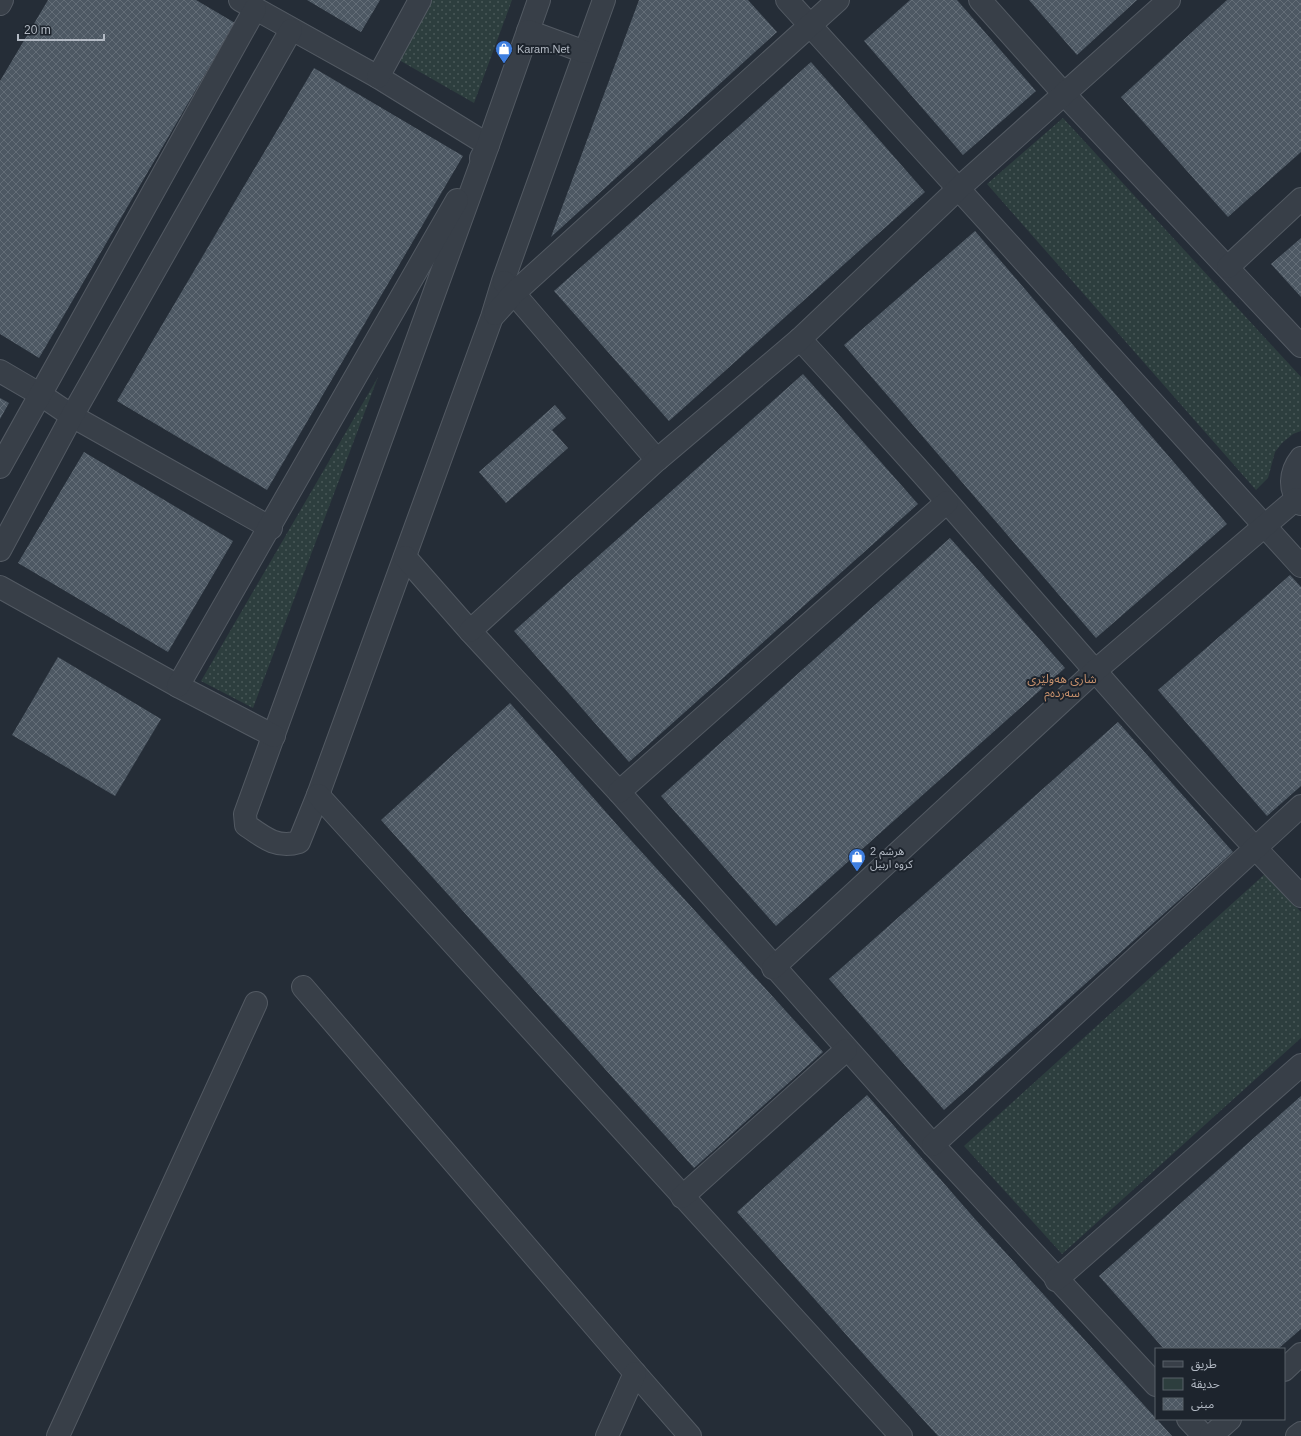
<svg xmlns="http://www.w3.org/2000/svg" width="1301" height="1436" font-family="Arial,'Noto Sans Arabic',sans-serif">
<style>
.green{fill:url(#green-dots)}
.building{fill:url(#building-cross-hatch)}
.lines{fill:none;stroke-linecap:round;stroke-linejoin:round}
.minor-casing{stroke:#535a63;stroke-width:24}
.minor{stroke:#383f48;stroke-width:22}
.labels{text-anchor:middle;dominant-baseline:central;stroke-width:4;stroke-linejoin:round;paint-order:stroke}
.poi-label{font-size:11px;fill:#b3bac4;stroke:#1d242d;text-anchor:start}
.neighbourhood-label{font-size:12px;fill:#c6906c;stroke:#1d242d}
</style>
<defs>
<pattern id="green-dots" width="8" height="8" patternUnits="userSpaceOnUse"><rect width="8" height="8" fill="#2d3e3e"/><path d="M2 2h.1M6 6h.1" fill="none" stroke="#495858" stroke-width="1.8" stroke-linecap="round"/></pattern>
<pattern id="building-cross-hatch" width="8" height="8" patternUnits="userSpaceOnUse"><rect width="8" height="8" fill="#4d5863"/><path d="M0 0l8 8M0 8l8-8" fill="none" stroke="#646e78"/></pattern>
</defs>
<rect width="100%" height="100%" fill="#252d37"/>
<g class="green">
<polygon points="432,0 512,0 474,103 399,60"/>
<polygon points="1063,118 1301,377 1301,431 1293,434 1282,443 1275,452 1268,478 1256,490 987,184"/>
<polygon points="378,377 253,708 201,681"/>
<polygon points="1266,873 1301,912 1301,1038 1062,1254 964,1146"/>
</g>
<g class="building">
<polygon points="48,0 196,0 235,23 39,358 0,334 0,81"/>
<polygon points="307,0 380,0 361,32"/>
<polygon points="639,0 748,0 777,32 551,237"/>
<polygon points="910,0 957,0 1036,91 963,155 864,41"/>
<polygon points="1029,0 1137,0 1077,55"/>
<polygon points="1227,0 1301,0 1301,152 1228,217 1121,97"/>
<polygon points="811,62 925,192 669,421 554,291"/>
<polygon points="314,68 463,156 267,490 117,401"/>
<polygon points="975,231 1227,524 1096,638 844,345"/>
<polygon points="1301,238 1301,297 1271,264"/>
<polygon points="803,374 918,504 629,762 514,631"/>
<polygon points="0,398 9,403 0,419"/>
<polygon points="555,405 566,418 552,430 568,448 506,503 479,472"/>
<polygon points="84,452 233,541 168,652 18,563"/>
<polygon points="950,538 1065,668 776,926 661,796"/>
<polygon points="1290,575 1301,587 1301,786 1267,816 1158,690"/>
<polygon points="58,657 161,719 115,796 12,735"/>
<polygon points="510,703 619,827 823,1052 694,1168 381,820"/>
<polygon points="1118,722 1233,852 944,1110 829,979"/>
<polygon points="867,1095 975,1219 1172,1436 938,1436 874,1366 737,1212"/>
<polygon points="1301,1096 1301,1329 1278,1349 1164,1349 1099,1276"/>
</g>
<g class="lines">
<defs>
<g id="minor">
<polyline points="240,0 378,77 488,145 481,158"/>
<path d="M539,0L488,145L245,814L246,825C263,837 277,849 299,842L318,795L492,317L503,281L604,0"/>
<polyline points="787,0 1301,566"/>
<polyline points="980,0 1065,95 1301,346"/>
<polyline points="0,4 2,0"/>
<polyline points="528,31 585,52"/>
<polyline points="378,77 420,0"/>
<polyline points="1228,267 1301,199"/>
<polyline points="504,282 657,460"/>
<polyline points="495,314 514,293 838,0"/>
<path d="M800,339C850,394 900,448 949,504C1065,636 1179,770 1301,896"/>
<polyline points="0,371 41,395 72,416 271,528"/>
<path d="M1301,458C1290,472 1288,490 1301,504"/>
<polyline points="0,467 255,9"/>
<polyline points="0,550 72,416 291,30"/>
<polyline points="405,557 470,631 619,792 933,1145 1156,1385"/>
<polyline points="0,587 178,686 274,736"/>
<polyline points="470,631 657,460 800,339 959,188 1169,0"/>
<polyline points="178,686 457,200"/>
<polyline points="619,792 947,502"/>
<polyline points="318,795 901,1436"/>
<polyline points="773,968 1095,671 1296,499"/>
<polyline points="303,987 635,1373 690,1436"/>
<polyline points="933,1145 1301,806"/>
<polyline points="682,1197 846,1050"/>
<polyline points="1056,1280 1301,1065"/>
<polyline points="1284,1370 1301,1354"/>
<polyline points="1188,1419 1204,1436"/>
<polyline points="58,1436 256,1003"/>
<polyline points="607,1436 635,1373"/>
<polyline points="1211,1436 1230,1419"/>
<polyline points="1297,1436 1301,1433"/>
</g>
</defs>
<use href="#minor" class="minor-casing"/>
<use href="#minor" class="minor"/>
</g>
<defs>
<symbol id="shop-pin" viewBox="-11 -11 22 30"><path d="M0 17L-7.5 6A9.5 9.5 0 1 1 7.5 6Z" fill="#3f7fe0" stroke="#1d242d"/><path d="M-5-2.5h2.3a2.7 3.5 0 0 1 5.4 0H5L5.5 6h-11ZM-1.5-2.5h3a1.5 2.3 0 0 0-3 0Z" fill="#fff"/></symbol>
</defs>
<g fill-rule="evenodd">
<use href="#shop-pin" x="494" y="39" width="20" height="27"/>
<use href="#shop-pin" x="847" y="847" width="20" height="27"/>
</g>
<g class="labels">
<g class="poi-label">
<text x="517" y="49">Karam.Net</text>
<text x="870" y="851">هرشم 2<tspan x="870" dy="13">كروه اربيل</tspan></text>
</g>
<g class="neighbourhood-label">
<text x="1062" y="679">شاری هه‌ولێری<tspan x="1062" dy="14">سه‌رده‌م</tspan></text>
</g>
</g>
<rect x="1155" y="1348" width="130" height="72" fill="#1d242d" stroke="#596069"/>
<rect x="1163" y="1361" width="20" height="6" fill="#383f48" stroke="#596069"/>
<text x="1191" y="1368" font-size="12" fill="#b3bac4">طريق</text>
<rect x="1163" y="1378" width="20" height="12" fill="#2d3e3e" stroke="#596069"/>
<text x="1191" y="1388" font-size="12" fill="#b3bac4">حديقة</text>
<rect x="1163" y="1398" width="20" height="12" fill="url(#building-cross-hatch)" stroke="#596069"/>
<text x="1191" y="1408" font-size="12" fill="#b3bac4">مبنى</text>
<path d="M18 34v6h86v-6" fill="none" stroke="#b3bac4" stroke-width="2"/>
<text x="24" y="34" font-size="12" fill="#b3bac4" stroke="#1d242d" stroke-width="3" paint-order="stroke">20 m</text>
</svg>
